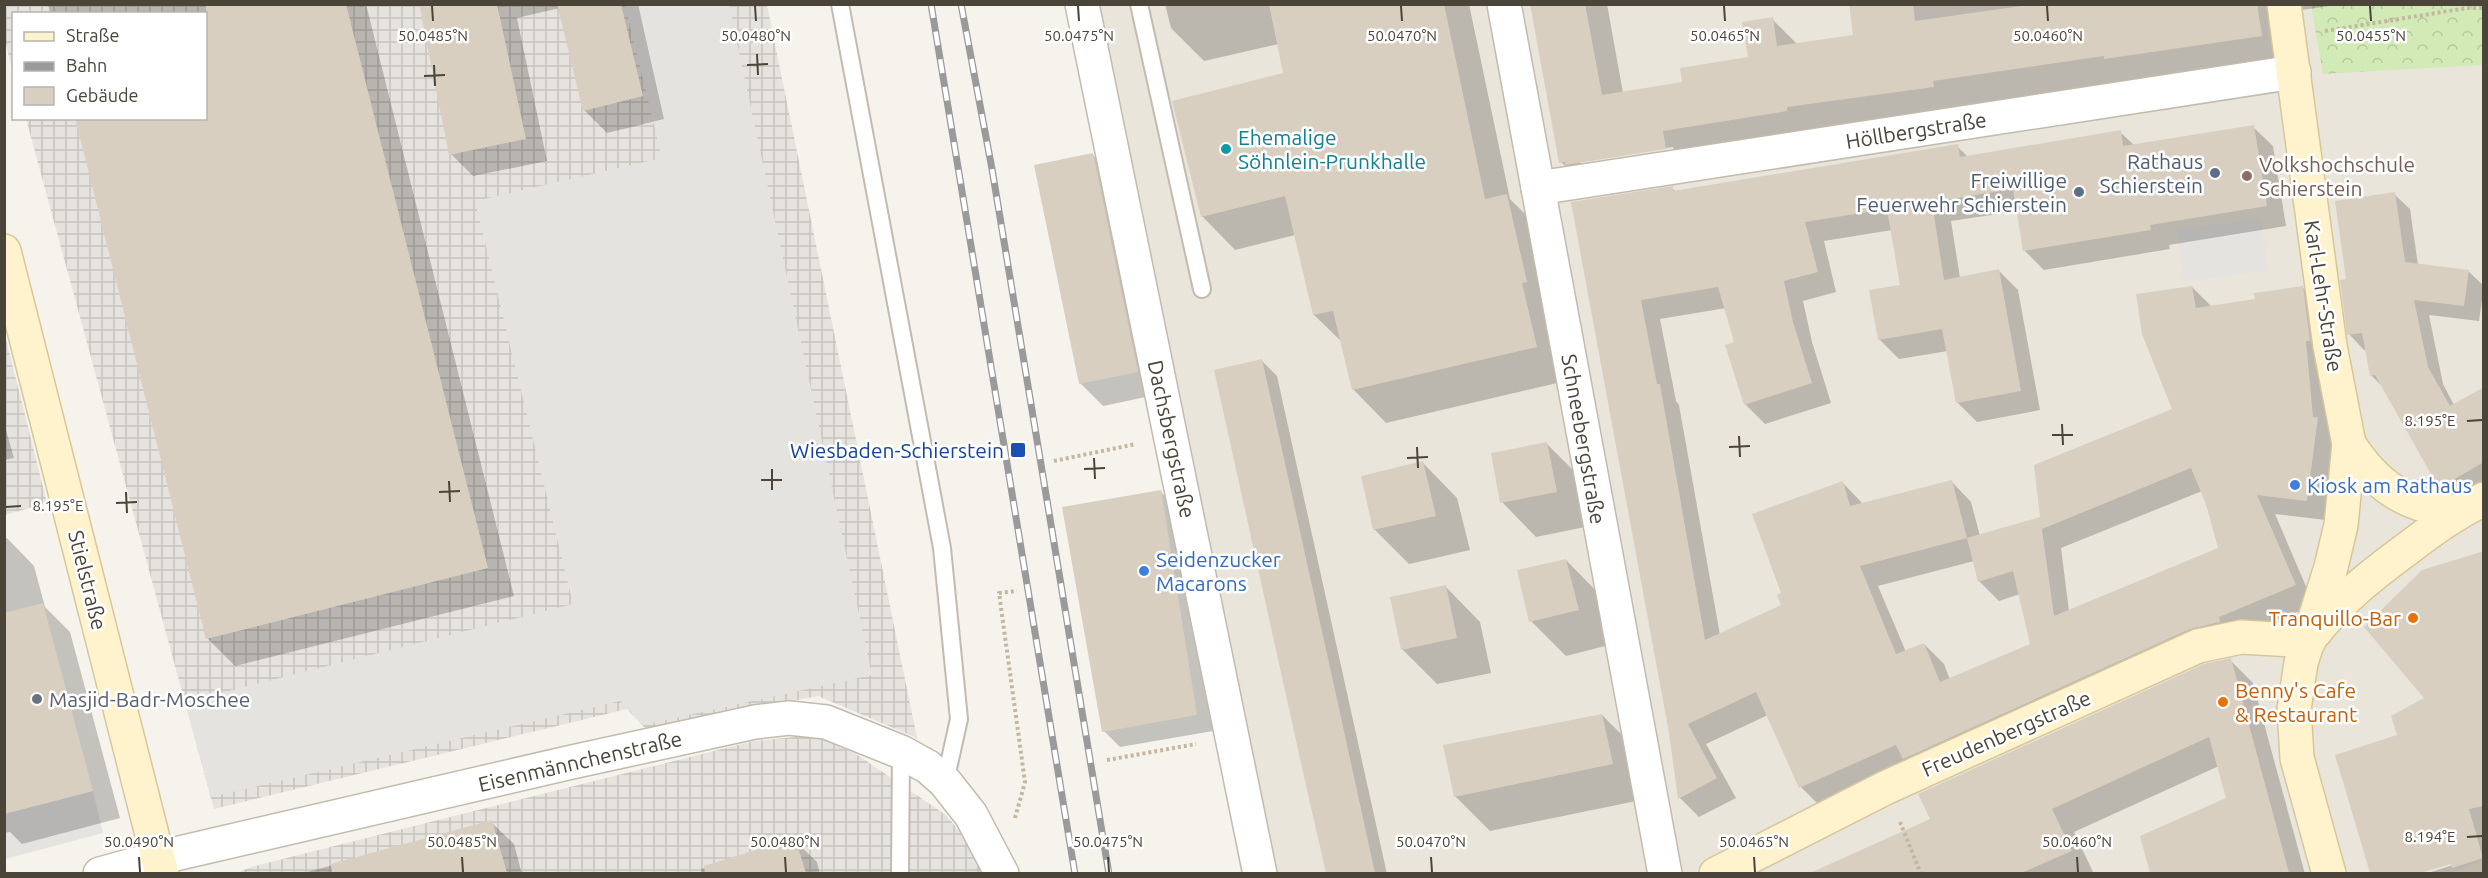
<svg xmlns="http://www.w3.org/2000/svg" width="2488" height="878" font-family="Ubuntu,sans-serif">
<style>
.residential{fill:#eae5da}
.commercial{fill:#f7ead8}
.industrial{fill:url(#industrial-grid)}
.forest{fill:url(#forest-crowns)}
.parking{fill:#e5e3e0}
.shadow{fill:#0003;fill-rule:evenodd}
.building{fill:#d8cfc1;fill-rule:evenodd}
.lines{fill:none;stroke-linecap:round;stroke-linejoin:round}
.lane-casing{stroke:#c2bbae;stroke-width:20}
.street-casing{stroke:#c2bbae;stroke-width:36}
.secondary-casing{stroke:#d6c79b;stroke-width:36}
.path{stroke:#c4b79f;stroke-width:4;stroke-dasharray:3 3;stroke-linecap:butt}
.lane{stroke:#fff;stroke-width:16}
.street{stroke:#fff;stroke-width:33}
.secondary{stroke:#fff3cd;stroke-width:33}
.rail-casing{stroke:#9a9a9a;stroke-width:7}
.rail{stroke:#fff;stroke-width:4.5;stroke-dasharray:14;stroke-linecap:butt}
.ticks{fill:none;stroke:#4b4439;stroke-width:2}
.culture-dot{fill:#0f9aa8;stroke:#fff;stroke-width:2}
.service-dot{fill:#5c6f8a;stroke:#fff;stroke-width:2}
.education-dot{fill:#8d6e63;stroke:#fff;stroke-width:2}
.transit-dot{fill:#1a4fb4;stroke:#fff;stroke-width:2}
.shop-dot{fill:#3f7fe0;stroke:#fff;stroke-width:2}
.food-dot{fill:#e8710a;stroke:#fff;stroke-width:2}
.worship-dot{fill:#6b7280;stroke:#fff;stroke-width:2}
.labels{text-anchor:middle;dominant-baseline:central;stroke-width:5;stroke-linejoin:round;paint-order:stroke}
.street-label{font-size:21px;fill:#4b4439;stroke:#fff}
.culture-label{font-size:21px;fill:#0d838f;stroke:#fff;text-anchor:start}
.service-label{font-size:21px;fill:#4e5e75;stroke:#fff;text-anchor:end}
.education-label{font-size:21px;fill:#785e54;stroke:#fff;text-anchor:start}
.transit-label{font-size:21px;fill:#164399;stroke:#fff;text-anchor:end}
.shop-label{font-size:21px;fill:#366cbe;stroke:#fff;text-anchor:start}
.food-label{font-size:21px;fill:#c56008;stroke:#fff;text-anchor:end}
.worship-label{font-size:21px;fill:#5b616d;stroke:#fff;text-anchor:start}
.ticks-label{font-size:15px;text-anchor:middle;fill:#4b4439;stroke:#fff;stroke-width:5;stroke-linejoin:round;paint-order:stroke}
</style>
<defs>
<pattern id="industrial-grid" width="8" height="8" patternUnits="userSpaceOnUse" patternTransform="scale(1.5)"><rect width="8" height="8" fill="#e6e2dd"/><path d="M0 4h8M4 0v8" fill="none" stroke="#c7c3be"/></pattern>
<pattern id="forest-crowns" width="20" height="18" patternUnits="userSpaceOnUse" patternTransform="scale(1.5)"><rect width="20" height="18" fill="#d2eab5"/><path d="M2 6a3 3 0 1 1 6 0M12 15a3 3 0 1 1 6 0" fill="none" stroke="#b6ca9c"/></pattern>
</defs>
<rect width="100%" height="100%" fill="#f6f3ec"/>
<polygon class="residential" points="1066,5 2483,5 2483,861 2451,874 1241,873 1150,397"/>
<polygon class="commercial" points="2483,861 2483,873 2451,873"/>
<g class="industrial">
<polygon points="4,5 767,5 917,738 818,696 646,729 627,709 214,809 26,119 206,118 206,14 14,14 13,73 5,40"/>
<polygon points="5,335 47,503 5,515 4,515"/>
<polygon points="813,735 856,754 946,815 980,857 984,874 235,874 251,867 754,741"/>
</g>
<polygon class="forest" points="2311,5 2483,5 2483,65 2323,74"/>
<g class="parking">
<polygon points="625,5 729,5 872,675 643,725 620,701 211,797 185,702 573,604 475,201 662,158"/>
<polygon points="2261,218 2268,270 2184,282 2177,230"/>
<polygon points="93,791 103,833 5,859 5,814"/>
</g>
<g class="shadow">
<polygon points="48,4 366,4 514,596 235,666 207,638 206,14 50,14"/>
<polygon points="420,4 638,4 664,119 607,133 584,110 560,8 517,18 547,161 473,176 451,154"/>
<polygon points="1165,4 1469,4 1510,199 1540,229 1570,380 1386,423 1353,389 1342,342 1314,315 1295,235 1235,250 1202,216 1285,74 1279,44 1204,61 1171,28"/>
<path d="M1531,4H1607L1623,93L1684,83L1750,58L1772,19L1798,45L1855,37L1850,4H2343L2280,13L2288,62L1588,189L1561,162ZM1673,147L1674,150L1580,164V161Z"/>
<path d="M2253,127L2273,146L2286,226L2169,245L2170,249L2044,270L2024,250L2018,211L1951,221L1960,278L1999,271L2018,290L2040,410L1977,422L1957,402L1948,351L1899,359L1879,339L1901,286L1892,230L1824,241L1836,292L1803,301L1812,342L1831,403L1765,424L1746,405L1726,346L1736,343L1726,308L1660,319L1676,401L1679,405L1720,635L1783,606V594L1843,483L1863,504L1952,482L1971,502L1980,536L2042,518L2174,410L2192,287L2212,307L2256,300L2302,287L2322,307L2337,438L2326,520L2275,514L2314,605L1820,806L1801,787L1768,715L1706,744L1736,798L1699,817L1680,798L1671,733L1604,364L1672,188L1676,192L1957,146L1968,157L2120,132L2134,145ZM2202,491L2220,549L2069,611L2061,548ZM1974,561L1979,581L1999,601L2020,594L2031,645L1950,680L1944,664L1924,644L1906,652L1878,586Z"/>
<polygon points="1093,155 1115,178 1160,394 1103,406 1080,383"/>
<polygon points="2394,194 2410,209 2418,265 2469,272 2484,286 2479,321 2429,315 2443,384 2454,405 2484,388 2484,486 2455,502 2440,487 2385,389 2371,375 2367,349 2364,350 2349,334 2348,281"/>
<polygon points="1261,360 1277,376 1387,874 1327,874 1216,371"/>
<polygon points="4,423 14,458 4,460"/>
<polygon points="1547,444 1581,478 1590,526 1536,537 1502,502"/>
<polygon points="1423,463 1457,498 1470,550 1409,564 1375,530 1363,478"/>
<polygon points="1161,492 1177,509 1213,731 1120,747 1104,731"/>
<polygon points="7,538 34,566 45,607 70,632 120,818 22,844 10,832 4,833 4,539"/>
<polygon points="2484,553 2484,874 2425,874 2459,863 2458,860 2415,874 2371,874 2336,756 2399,736 2427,698"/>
<polygon points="1566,560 1600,595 1613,644 1566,656 1531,621"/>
<polygon points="1446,587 1480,622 1491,673 1437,684 1402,649"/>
<polygon points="2230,660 2253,683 2305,874 2152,874 2142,837 2228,799 2219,766 2074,832 2094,874 1813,874 1932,820"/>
<polygon points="1602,715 1637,750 1646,799 1490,831 1455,796"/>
<polygon points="491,822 514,844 522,874 300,874"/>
<polygon points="794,840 817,862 820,874 702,874 701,869"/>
</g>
<g class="building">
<polygon points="206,4 346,4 488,568 206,639 75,118 206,118"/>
<polygon points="419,4 497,4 526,139 449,155"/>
<polygon points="557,4 621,4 643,96 583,111"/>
<polygon points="1269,4 1444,4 1485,199 1507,194 1527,282 1522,283 1537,347 1352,390 1333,311 1313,315 1285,196 1201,217 1172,101 1283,73"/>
<polygon points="1530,4 1585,4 1602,95 1682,82 1680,68 1748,57 1742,22 1773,17 1777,46 1853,35 1849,4 1913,4 1915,21 2035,4 2257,4 2262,36 2104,59 2104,56 1933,81 1934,87 1787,107 1787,111 1663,131 1666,149 1565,165 1565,162 1559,163"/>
<path d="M2254,125L2267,206L2150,225L2151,230L2023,251L2013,189L1932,202L1944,280L1999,269L2021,391L1956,403L1942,329L1878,340L1869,290L1900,285L1887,209L1805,222L1818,272L1784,281L1793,322L1812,383L1744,405L1725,345L1734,342L1718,287L1641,300L1657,384H1660L1705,640L1781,605L1777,595L1781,593L1752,514L1843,481L1850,506L1952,480L1967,538L2040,517L2034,465L2172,409L2142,334L2136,294L2192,286L2196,308L2255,299L2254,293L2303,286L2310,341H2306L2313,417H2318L2307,501L2257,495L2296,585L2219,617L2220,622L2190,629L1903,759L1896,745L1799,788L1756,692L1688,724L1717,778L1678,799L1669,733L1571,202L1673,186V191L1958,144L1960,157L2121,130L2123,146ZM2191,468L2206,504L2218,548L2054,616L2042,529ZM1967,538L1978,582L2013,571L2030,644L1940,682L1924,643L1896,654L1860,566Z"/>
<polygon points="1093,153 1138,372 1079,384 1034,165"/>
<polygon points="2395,192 2405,262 2469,270 2464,306 2414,300 2428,367 2450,406 2484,387 2484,462 2439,488 2375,375 2370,376 2362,333 2347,335 2340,280 2346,279 2335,201"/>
<polygon points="1262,359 1342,722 1375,873 1326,873 1307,790 1214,370"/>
<polygon points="1547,442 1557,492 1500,503 1491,453"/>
<polygon points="1423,461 1436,516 1373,530 1361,476"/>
<polygon points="1161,490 1197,715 1102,732 1062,507"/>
<polygon points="2484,551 2484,806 2469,809 2483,858 2452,868 2451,864 2420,873 2370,873 2335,755 2397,735 2391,716 2424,698 2364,627 2422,570"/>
<polygon points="1566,559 1579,610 1529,622 1517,570"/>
<polygon points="1446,585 1457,638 1401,650 1390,597"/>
<polygon points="43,603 93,791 4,814 4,613"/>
<polygon points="2231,658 2289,873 2150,873 2140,836 2226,798 2209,737 2052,809 2072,851 2021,873 1810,873 1930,819 1918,794 2204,664"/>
<polygon points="1602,714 1613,764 1454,797 1443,745"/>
<polygon points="492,820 507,873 332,873 331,864"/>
<polygon points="795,838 806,873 705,873 704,866"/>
</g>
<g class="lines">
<defs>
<g id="lane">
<polyline points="840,4 942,548 959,719 945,782"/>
<polyline points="1139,4 1202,289"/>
<polyline points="900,874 901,752"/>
</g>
<g id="street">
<polyline points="1082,4 1260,874"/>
<polyline points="1504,4 1665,874"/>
<polyline points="1538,188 2294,72"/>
<polyline points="100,874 158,858 572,762 755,722 789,718 826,722 901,752 928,767 945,782 971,815 1002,874"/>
</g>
<g id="secondary">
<polyline points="2284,4 2330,346 2349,444 2341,525 2331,567 2301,663 2294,709 2297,758 2329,874"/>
<polyline points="4,251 162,874"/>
<path d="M2349,444C2376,486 2406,506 2456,512"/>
<path d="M2315,632C2341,599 2373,574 2407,549C2432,530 2455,513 2484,499"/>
<polyline points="1716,874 1885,788 2198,646 2241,637 2309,641"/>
</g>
</defs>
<use href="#lane" class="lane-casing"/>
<use href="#street" class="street-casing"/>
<use href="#secondary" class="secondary-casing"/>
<g class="path">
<polyline points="2325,31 2467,8 2484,8"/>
<polyline points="1054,461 1136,444"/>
<polyline points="1107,760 1196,744"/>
<polyline points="1015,818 1025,782 999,593 1017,591"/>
<polyline points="1900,822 1921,874"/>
</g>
<use href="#lane" class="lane"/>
<use href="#street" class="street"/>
<use href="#secondary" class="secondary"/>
<defs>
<g id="rail">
<polyline points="931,4 1075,874"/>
<polyline points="961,4 992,169 1109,874"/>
</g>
</defs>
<use href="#rail" class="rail-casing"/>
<use href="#rail" class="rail"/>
</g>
<path class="ticks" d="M432,6L433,21M755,6L756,21M1078,6L1079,21M1401,6L1402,21M1724,6L1725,21M2047,6L2048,21M2370,6L2371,21M757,54L758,75M434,65L435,86M747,65L768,64M424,76L445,75M2467,421L2482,420M2062,424L2063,445M2052,435H2073M1739,436L1740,457M1417,447L1418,468M1729,447L1750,446M1094,458L1095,479M1407,458L1428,457M772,469V490M1084,469L1105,468M761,480H782M449,481L450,502M126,492L127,513M439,492L460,491M116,503L137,502M6,507L21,506M2467,837L2482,836M139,857L140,872M462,857L463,872M785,857L786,872M1108,857L1109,872M1431,857L1432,872M1754,857L1755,872M2077,857L2078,872"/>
<circle class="culture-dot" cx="1226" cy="149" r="6"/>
<g class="service-dot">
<circle cx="2215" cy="173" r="6"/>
<circle cx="2079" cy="192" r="6"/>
</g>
<circle class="education-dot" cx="2247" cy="176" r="6"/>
<rect class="transit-dot" x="1010" y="442" width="16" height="16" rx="3"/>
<g class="shop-dot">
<circle cx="2295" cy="485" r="6"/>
<circle cx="1144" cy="571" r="6"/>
</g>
<g class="food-dot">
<circle cx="2413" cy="618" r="6"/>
<circle cx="2223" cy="702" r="6"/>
</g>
<circle class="worship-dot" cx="37" cy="699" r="6"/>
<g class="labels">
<g class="street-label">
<text transform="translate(1916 130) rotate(-9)">Höllbergstraße</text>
<text transform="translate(2324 296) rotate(81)">Karl-Lehr-Straße</text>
<text transform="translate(1172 439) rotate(78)">Dachsbergstraße</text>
<text transform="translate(1584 439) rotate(80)">Schneebergstraße</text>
<text transform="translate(88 580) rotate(76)">Stielstraße</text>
<text transform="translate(2006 733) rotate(-24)">Freudenbergstraße</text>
<text transform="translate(580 761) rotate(-13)">Eisenmännchenstraße</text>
</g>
<g class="culture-label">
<text x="1238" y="137">Ehemalige<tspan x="1238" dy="24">Söhnlein-Prunkhalle</tspan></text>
</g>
<g class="service-label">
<text x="2203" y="161">Rathaus<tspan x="2203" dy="24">Schierstein</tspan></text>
<text x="2067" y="180">Freiwillige<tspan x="2067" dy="24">Feuerwehr Schierstein</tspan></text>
</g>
<g class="education-label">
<text x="2259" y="164">Volkshochschule<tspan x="2259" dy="24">Schierstein</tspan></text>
</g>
<g class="transit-label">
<text x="1004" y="450">Wiesbaden-Schierstein</text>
</g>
<g class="shop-label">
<text x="2307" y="485">Kiosk am Rathaus</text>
<text x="1156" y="559">Seidenzucker<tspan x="1156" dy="24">Macarons</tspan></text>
</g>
<g class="food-label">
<text x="2401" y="618">Tranquillo-Bar</text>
<text x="2235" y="690" text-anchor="start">Benny's Cafe<tspan x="2235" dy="24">&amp; Restaurant</tspan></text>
</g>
<g class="worship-label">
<text x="49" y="699">Masjid-Badr-Moschee</text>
</g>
</g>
<g class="ticks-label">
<text x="433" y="41">50.0485°N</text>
<text x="756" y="41">50.0480°N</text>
<text x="1079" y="41">50.0475°N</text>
<text x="1402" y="41">50.0470°N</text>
<text x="1725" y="41">50.0465°N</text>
<text x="2048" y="41">50.0460°N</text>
<text x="2371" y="41">50.0455°N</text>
<text x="2430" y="426">8.195°E</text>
<text x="58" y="511">8.195°E</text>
<text x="2430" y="842">8.194°E</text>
<text x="2077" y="847">50.0460°N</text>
<text x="139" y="847">50.0490°N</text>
<text x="462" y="847">50.0485°N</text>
<text x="785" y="847">50.0480°N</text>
<text x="1108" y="847">50.0475°N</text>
<text x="1431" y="847">50.0470°N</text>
<text x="1754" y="847">50.0465°N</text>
</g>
<rect width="2488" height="878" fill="none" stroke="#4b4439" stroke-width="12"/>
<rect x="12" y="12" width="195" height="108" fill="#ffffff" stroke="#b7b4b0" stroke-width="1.5"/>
<rect x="24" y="32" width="30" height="9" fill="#fff3cd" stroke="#b7b4b0" stroke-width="1.5"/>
<text x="66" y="42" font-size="18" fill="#4b4439">Straße</text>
<rect x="24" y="62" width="30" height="9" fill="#9a9a9a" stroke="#b7b4b0" stroke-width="1.5"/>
<text x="66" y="72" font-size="18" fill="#4b4439">Bahn</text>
<rect x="24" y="87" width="30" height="18" fill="#d8cfc1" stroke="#b7b4b0" stroke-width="1.5"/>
<text x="66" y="102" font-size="18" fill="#4b4439">Gebäude</text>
</svg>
